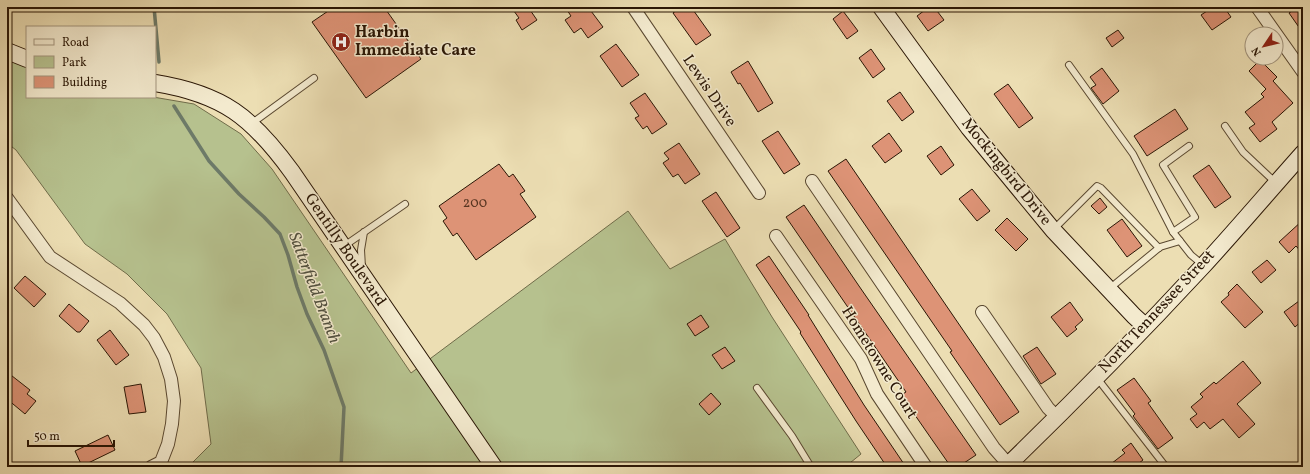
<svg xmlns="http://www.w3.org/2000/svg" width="1310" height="474" font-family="Vollkorn,serif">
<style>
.green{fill:#b6c18e;stroke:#706c4a}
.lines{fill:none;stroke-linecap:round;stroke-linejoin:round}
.stream{stroke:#6d7a68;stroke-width:3.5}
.building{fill:#dd9376;stroke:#2a1605}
.lane-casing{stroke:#5a4830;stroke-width:8}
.street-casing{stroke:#5a4830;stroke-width:14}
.secondary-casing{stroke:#2a1605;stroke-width:18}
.lane{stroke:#f3eace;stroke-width:6}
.street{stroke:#f3eace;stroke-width:12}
.secondary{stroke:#f3eace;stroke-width:16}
.labels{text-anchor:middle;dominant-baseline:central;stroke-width:3;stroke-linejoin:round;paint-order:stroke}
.number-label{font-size:14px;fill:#573521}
.poi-label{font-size:16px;font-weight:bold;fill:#2a1605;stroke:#f3eace;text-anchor:start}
.street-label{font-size:16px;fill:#2a1605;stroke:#f3eace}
.water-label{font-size:17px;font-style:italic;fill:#51503f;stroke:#f3eace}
</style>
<rect width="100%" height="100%" fill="#ecdeb3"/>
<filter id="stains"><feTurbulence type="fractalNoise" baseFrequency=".005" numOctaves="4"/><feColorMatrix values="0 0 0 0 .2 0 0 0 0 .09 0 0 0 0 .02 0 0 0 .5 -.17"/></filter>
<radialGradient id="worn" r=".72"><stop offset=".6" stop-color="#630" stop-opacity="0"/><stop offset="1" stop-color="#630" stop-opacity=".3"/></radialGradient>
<polygon class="green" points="7,59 27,67 27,97 153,97 194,104 241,134 272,169 411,373 628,211 670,269 725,239 772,317 861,454 845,467 188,467 211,444 201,368 167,314 127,274 85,244 16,150 7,143"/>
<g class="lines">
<g class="stream">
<polyline points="154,7 159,62"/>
<polyline points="174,106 209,161 239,194 264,217 280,234 288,255 297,287 307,314 324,350 344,407 341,467"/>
</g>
</g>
<g class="building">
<polygon points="334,7 384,7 421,59 366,98 312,22"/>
<polygon points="511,7 528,7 537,20 522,30 516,20 519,18"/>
<polygon points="565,7 588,7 603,27 588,38 581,28 574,33 565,20 571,16"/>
<polygon points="681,7 691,7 711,35 696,45 673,13"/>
<polygon points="929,7 934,7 944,20 928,31 917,16"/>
<polygon points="1213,7 1224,7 1231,17 1212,30 1201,15"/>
<polygon points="1298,7 1303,7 1303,33 1289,13"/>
<polygon points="843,11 858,31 847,39 833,19"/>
<polygon points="1118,30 1124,38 1112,47 1106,38"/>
<polygon points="616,44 639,75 622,87 600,56"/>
<polygon points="871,49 885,69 873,78 859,58"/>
<polygon points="1260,60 1277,77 1273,81 1293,103 1272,122 1277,129 1260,142 1249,128 1255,124 1245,112 1264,97 1261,94 1266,89 1249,71"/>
<polygon points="748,61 773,103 758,112 740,83 738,84 731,72"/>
<polygon points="1102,68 1119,91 1103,104 1091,88 1096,85 1090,77"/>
<polygon points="1008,84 1033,118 1019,128 994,94"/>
<polygon points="900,92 914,112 902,121 887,101"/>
<polygon points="645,93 667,124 652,134 647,126 643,129 635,118 639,116 630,103"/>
<polygon points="1175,109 1188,129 1147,156 1134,136"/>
<polygon points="778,131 800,164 784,174 762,141"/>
<polygon points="889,133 902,151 885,163 872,146"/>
<polygon points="679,143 700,174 685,184 678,174 673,177 663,163 669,159 664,153"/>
<polygon points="941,146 954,165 941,175 927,156"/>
<polygon points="846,159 1019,412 1000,425 950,352 952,351 828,171"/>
<polygon points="499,164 509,177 513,174 525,191 520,194 536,217 476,260 457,233 453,236 443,221 447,218 439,206"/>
<polygon points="1209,165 1231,197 1215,208 1193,176"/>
<polygon points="972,189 990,211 977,221 959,199"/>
<polygon points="716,192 740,228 727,237 702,201"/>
<polygon points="1100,198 1107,207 1099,214 1091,206"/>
<polygon points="804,205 859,286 976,455 958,467 951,467 901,395 906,392 786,217"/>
<polygon points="1007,218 1028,239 1016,251 995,230"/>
<polygon points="1122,219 1142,246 1127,257 1107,230"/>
<polygon points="1303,220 1303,254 1296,246 1289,253 1279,242"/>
<polygon points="769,256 809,315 808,315 864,405 906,467 887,467 856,421 800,333 801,332 756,265"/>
<polygon points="1267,260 1276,270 1261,283 1252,272"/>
<polygon points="25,276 46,294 34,307 14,288"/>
<polygon points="1237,284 1263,312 1245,328 1221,302 1229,295 1228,293"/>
<polygon points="1299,301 1303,306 1303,320 1295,327 1284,312"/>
<polygon points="1070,302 1083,320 1075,327 1077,329 1067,337 1051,317"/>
<polygon points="69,304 89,321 80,332 77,332 59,316"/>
<polygon points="701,315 709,327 695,336 687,324"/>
<polygon points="110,330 129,355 116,365 97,340"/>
<polygon points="725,347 735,361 722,369 712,355"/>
<polygon points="1037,347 1056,374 1041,384 1023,356"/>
<polygon points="1243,361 1261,383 1237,404 1255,424 1239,438 1223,419 1210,429 1204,422 1197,428 1190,419 1197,414 1191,407 1203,397 1200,394 1214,382 1216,384"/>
<polygon points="7,372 30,390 27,394 36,401 25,414 7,399"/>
<polygon points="1134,378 1151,401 1148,403 1173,438 1158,449 1133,416 1135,414 1117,390"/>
<polygon points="141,384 146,412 129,414 124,387"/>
<polygon points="711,393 721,404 709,415 699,404"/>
<polygon points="108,435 115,450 82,466 75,451"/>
<polygon points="1131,443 1143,460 1134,467 1107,467 1125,453 1122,450"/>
</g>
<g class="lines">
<defs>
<g id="lane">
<polyline points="1069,65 1133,154 1173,232 1191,255 1203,265"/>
<polyline points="251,124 314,78"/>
<polyline points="1225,126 1243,152 1276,183"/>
<polyline points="1053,230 1097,186 1101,188 1159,248"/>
<polyline points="1173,232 1195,217 1163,165 1189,146"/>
<polyline points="344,246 405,204"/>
<polyline points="362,267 361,250 364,232"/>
<polyline points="1109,289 1160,247 1180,241"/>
<polyline points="1097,378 1166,467"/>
<polyline points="757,388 792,436 811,467"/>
</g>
<g id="street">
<polyline points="633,7 759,193"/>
<polyline points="1257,7 1303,72"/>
<polyline points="812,181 994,448 1009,465"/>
<polyline points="7,198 50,257 120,303 144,325 154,338 164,357 171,379 174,401 172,424 168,444 161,462 151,467"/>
<polyline points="776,236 861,359 877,394 926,467"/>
<polyline points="982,312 1048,408 1057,417"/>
</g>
<g id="secondary">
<polyline points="881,7 969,128 1053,230 1134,316 1145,326"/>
<polyline points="7,51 27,59"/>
<path d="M155,83C223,94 252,117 292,172L494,467"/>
<path d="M1006,467C1073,402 1139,335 1203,266C1237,229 1270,190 1303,153"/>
</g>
</defs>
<use href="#lane" class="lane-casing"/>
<use href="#street" class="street-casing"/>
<use href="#secondary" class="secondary-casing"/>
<use href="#lane" class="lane"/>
<use href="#street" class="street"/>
<use href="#secondary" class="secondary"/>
</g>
<defs>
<symbol id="hospital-disc" viewBox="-11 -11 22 22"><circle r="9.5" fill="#8f2418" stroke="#f3eace"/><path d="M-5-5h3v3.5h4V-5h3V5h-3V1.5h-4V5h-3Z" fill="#fff"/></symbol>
</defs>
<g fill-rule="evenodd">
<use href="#hospital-disc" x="330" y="31" width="22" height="22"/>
</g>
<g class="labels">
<g class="number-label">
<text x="475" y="203">200</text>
</g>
<g class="poi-label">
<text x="355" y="33">Harbin<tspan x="355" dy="18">Immediate Care</tspan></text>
</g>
<g class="street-label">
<text transform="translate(709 91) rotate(56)">Lewis Drive</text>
<text transform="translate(1006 172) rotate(51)">Mockingbird Drive</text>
<text transform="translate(345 250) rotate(56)">Gentilly Boulevard</text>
<text transform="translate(1157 312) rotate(-47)">North Tennessee Street</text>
<text transform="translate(879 363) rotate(58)">Hometowne Court</text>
</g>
<g class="water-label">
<text transform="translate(314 288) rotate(69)">Satterfield Branch</text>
</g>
</g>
<rect width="1310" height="474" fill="none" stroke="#ecdeb3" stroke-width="24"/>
<rect x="8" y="8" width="1294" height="458" fill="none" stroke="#2a1605" stroke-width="2"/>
<rect x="12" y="12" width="1286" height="450" fill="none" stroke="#2a1605"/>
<rect x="26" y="26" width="130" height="72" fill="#f3eace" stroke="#a3957e"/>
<rect x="34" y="39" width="20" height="6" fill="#f3eace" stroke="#a3957e"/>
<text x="62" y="46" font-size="12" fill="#2a1605">Road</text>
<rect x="34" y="56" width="20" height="12" fill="#b6c18e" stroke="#a3957e"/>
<text x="62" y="66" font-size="12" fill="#2a1605">Park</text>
<rect x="34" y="76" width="20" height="12" fill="#dd9376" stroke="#a3957e"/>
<text x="62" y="86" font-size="12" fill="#2a1605">Building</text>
<g transform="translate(1264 46) rotate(235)"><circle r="19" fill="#f3eace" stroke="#a3957e"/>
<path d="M0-3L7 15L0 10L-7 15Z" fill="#8f2418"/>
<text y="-6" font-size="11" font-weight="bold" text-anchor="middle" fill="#2a1605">N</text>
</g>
<path d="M28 440v6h86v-6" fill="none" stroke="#2a1605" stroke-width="2"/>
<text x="34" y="440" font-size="12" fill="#2a1605" stroke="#f3eace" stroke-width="3" paint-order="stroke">50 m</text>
<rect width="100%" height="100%" filter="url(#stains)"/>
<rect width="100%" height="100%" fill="url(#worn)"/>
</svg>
